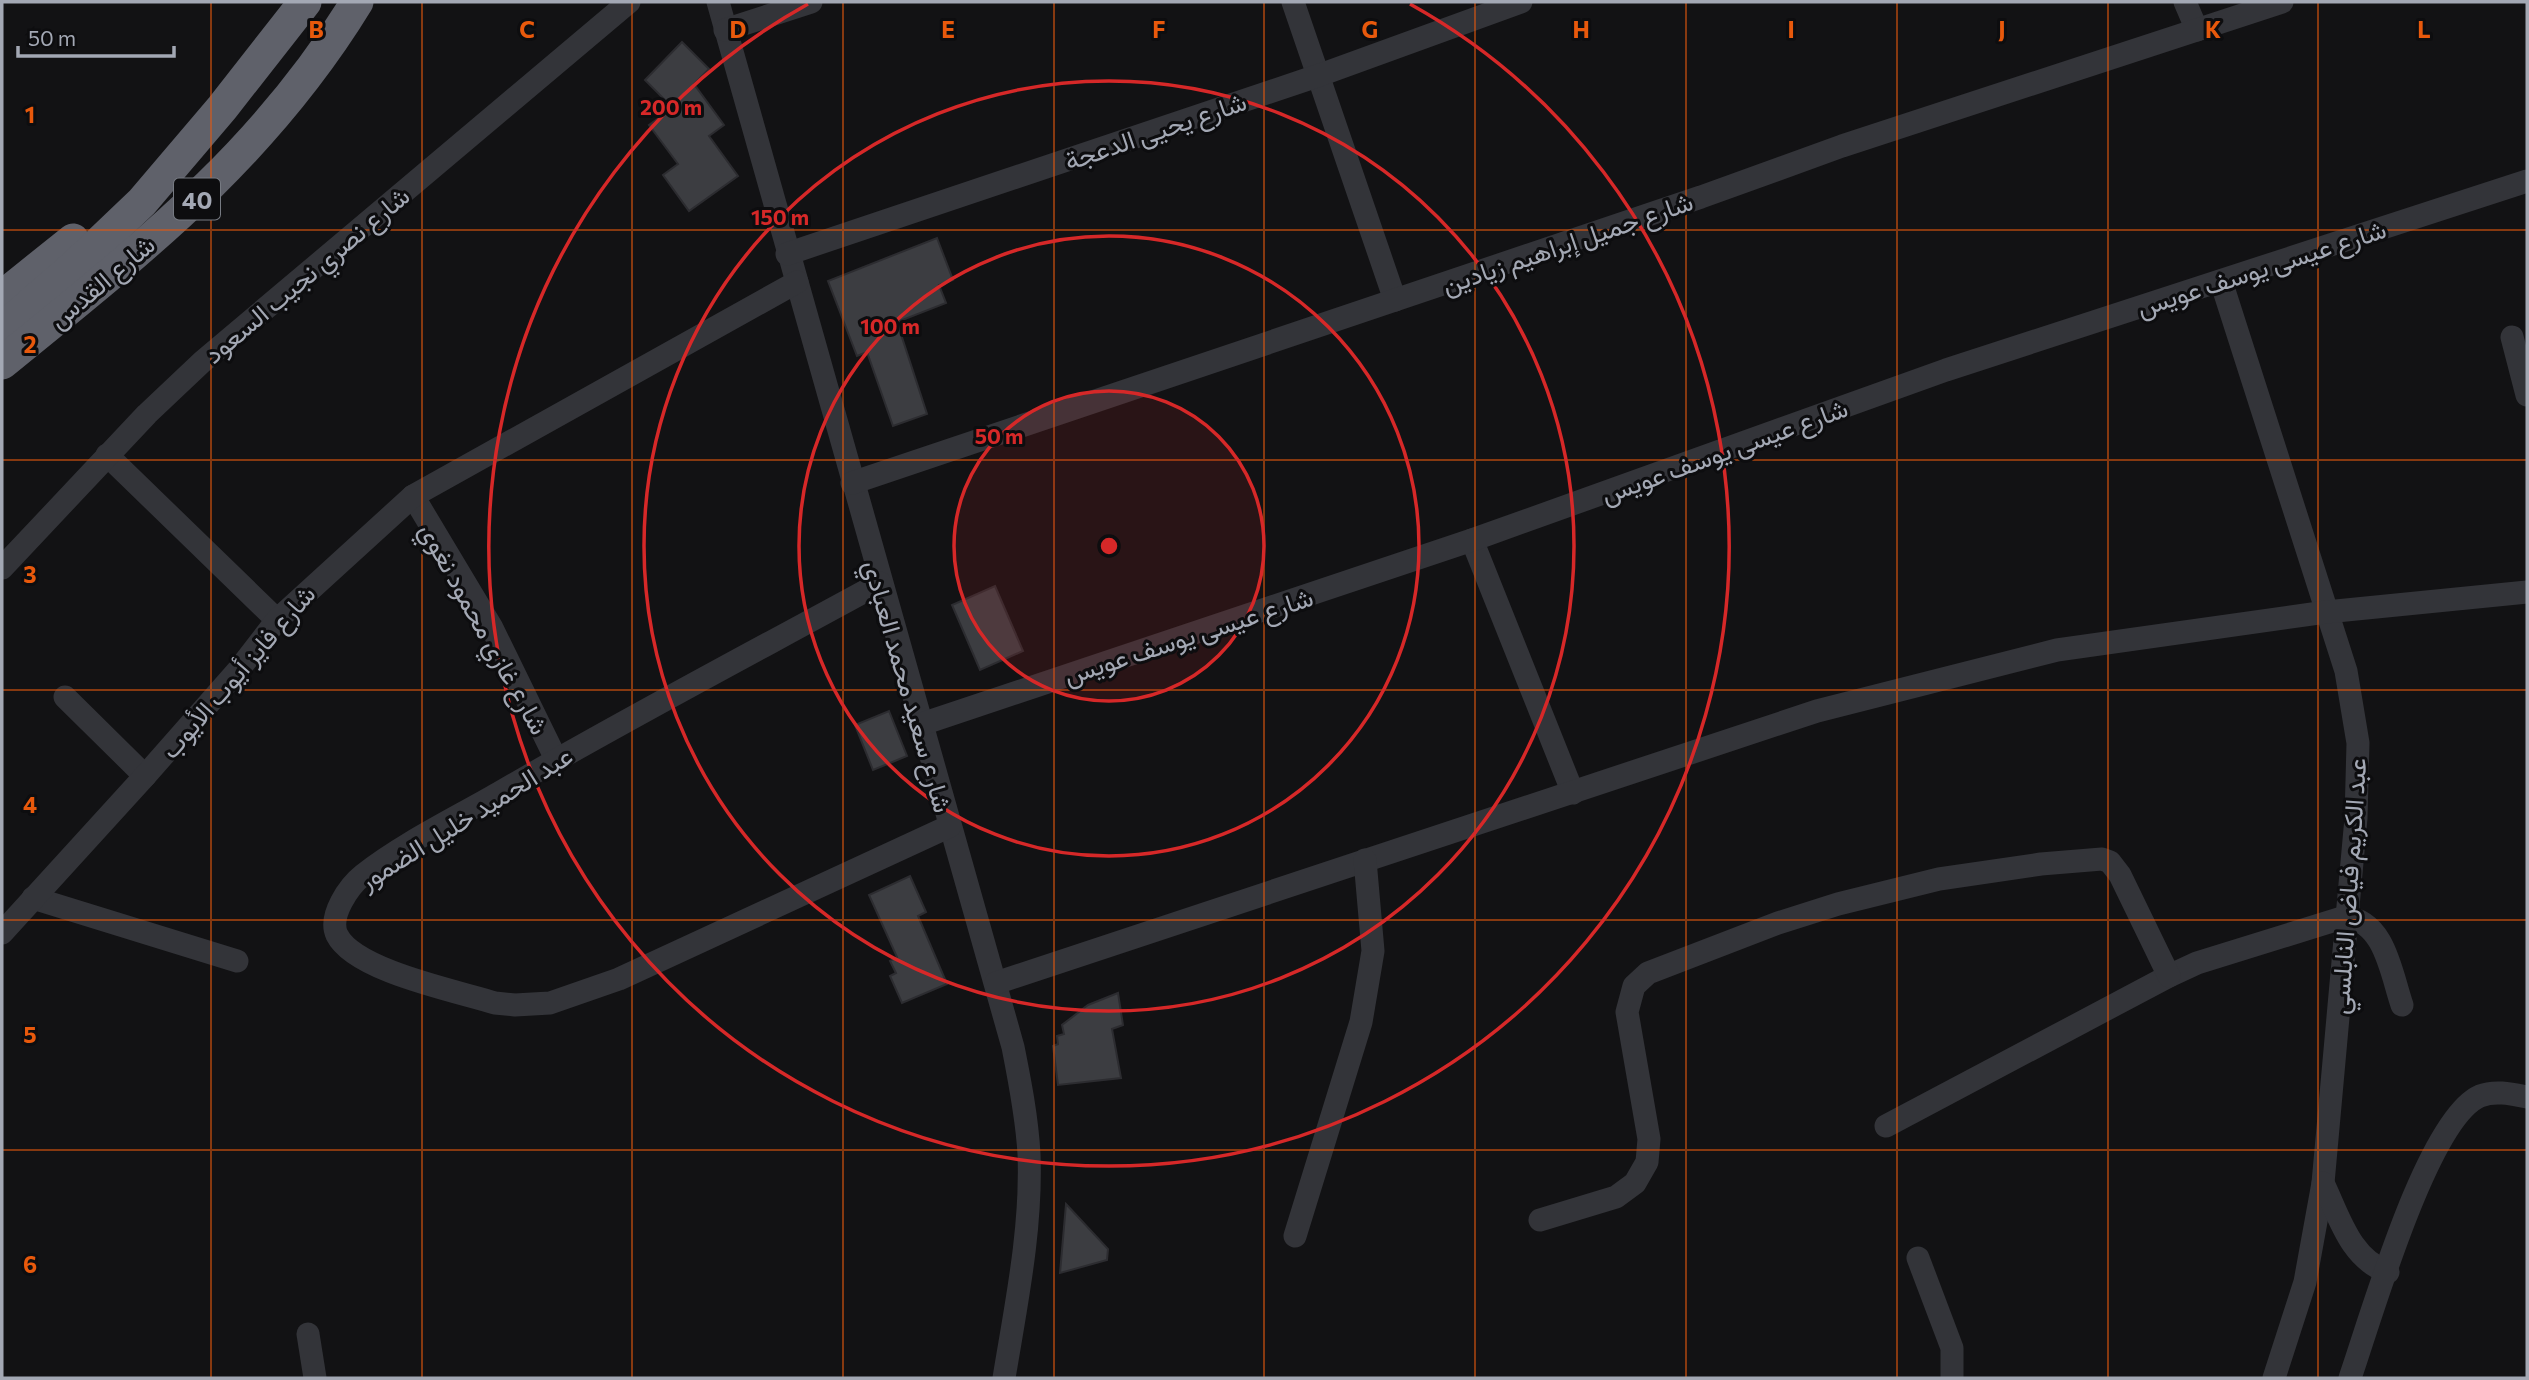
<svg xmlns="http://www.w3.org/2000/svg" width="2529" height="1380" font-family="Commissioner,Vazirmatn,sans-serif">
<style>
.building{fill:#3c3d41;stroke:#2c2c30;stroke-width:2}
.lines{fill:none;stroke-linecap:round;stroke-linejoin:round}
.minor{stroke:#333439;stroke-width:23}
.highway{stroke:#5f616a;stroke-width:33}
.grid{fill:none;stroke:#e8590c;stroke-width:2;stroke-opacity:0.55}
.ring{fill:none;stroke:#d62828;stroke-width:3.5}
.labels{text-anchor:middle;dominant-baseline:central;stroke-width:6;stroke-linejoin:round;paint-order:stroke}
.shield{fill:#0d0d0f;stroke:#767a82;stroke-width:2}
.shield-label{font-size:24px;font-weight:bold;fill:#a3a8b4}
.street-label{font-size:26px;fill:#a3a8b4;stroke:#0d0d0f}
.grid-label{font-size:23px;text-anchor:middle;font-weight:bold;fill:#e8590c;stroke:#0d0d0f;stroke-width:6;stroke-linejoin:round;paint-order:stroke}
.centre{fill:#d62828;stroke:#0d0d0f;stroke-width:3.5}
.ring-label{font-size:21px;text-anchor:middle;font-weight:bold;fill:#d62828;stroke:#0d0d0f;stroke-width:6;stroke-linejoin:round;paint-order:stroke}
</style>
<rect width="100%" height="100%" fill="#121214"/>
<g class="building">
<polygon points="682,42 709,69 694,84 724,125 709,136 738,176 689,211 663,175 678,164 649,125 673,108 645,80"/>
<polygon points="937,238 953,280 939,285 946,303 897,322 927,414 893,426 867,352 857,356 828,281"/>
<polygon points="995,586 1023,651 980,670 952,605"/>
<polygon points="889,711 907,756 873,770 855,725"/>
<polygon points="910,876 926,912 918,916 947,984 902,1003 890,976 896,973 890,961 897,957 869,895"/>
<polygon points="1118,993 1123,1025 1112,1029 1121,1078 1058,1085 1053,1046 1058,1044 1057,1036 1064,1034 1062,1025 1088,1005"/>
<polygon points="1066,1204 1108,1249 1107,1260 1060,1273"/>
</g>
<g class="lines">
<g class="minor">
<path d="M718,2L1013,1047C1020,1082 1027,1118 1029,1154C1032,1228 1016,1305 1004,1378"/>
<polyline points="1293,2 1395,300"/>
<polyline points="2185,2 2197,30"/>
<polyline points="725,30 811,2"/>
<polyline points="787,254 1320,75 1521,2"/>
<polyline points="2221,281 2346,671 2358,743 2356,818 2323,1183 2305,1282 2274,1378"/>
<polyline points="2512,337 2527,395"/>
<polyline points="107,455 277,620"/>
<polyline points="852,483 1701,197 1842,146 2282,2"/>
<polyline points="413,496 492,628 556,759"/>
<polyline points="1472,540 1573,793"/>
<polyline points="2,568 147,414 202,362 629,2"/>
<path d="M880,583C752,653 624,720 499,793C454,819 404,843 363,875C349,886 328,916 337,935C355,971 457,991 495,1003L515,1005L550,1003L619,979L950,826"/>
<polyline points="65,697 145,776"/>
<polyline points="922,724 1472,540 1946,370 2527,181"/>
<polyline points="33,898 237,961"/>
<polyline points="2,933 145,776 240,668 277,620 413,496 797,282"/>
<polyline points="996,983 1817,711 2057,650 2326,612 2527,592"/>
<path d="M1886,1126L2169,976L2197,963L2345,917C2385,921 2391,973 2402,1005"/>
<path d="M2323,1183C2339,1216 2350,1259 2388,1272"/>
<polyline points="1540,1220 1616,1197 1635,1183 1647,1162 1649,1139 1627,1012 1634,986 1648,973 1778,923 1838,904 1939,879 2041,864 2102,859 2110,862 2120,875 2169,976"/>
<polyline points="1295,1236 1361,1022 1373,951 1365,860"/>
<polyline points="1918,1258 1952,1348 1952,1378"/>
<polyline points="308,1334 315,1378"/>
<path d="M2350,1378C2370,1321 2427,1119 2480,1096C2495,1090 2512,1094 2527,1097"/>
</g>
<g class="highway">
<polyline points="2,297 73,240"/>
<polyline points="2,329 77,264 142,202 222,108 305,2"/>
<path d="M2,363C140,250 262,157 357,2"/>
</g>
</g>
<path class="grid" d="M211,2V1378M422,2V1378M632,2V1378M843,2V1378M1054,2V1378M1264,2V1378M1475,2V1378M1686,2V1378M1897,2V1378M2108,2V1378M2318,2V1378M2,230H2527M2,460H2527M2,690H2527M2,920H2527M2,1150H2527"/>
<circle cx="1109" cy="546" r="155" fill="#d62828" fill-opacity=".12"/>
<g class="ring">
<circle cx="1109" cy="546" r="155"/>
<circle cx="1109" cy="546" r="310"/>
<circle cx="1109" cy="546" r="465"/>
<path d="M1410 4A620 620 0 1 1 808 4"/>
</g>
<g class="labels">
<rect class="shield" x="174" y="178.5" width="46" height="41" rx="5"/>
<g class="shield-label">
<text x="197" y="199">40</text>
</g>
<g class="street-label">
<text transform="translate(1155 130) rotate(-19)">شارع يحيى الدعجة</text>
<text transform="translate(1567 242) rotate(-19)">شارع جميل إبراهيم زيادين</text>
<text transform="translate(2261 267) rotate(-18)">شارع عيسى يوسف عويس</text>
<text transform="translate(306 274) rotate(-40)">شارع نصري نجيب السعود</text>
<text transform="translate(101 281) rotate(-40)">شارع القدس</text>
<text transform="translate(1724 450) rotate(-20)">شارع عيسى يوسف عويس</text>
<text transform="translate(485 628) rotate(61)">شارع غازي محمود نغوي</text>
<text transform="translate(1188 635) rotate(-18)">شارع عيسى يوسف عويس</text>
<text transform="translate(237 671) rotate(-49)">شارع فايز أيوب الأيوب</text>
<text transform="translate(909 686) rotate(74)">شارع سعيد محمد العبادي</text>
<text transform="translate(465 817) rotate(-32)">عبد الحميد خليل الضمور</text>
<text transform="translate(2347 886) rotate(-86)">عبد الكريم فياض النابلسي</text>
</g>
</g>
<g class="grid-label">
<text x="316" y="38">B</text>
<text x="527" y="38">C</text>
<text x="738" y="38">D</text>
<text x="948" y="38">E</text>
<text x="1159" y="38">F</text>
<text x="1370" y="38">G</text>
<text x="1581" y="38">H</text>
<text x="1791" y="38">I</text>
<text x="2002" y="38">J</text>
<text x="2213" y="38">K</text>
<text x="2424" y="38">L</text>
<text x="30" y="123">1</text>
<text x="30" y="353">2</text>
<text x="30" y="583">3</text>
<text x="30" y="813">4</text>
<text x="30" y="1043">5</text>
<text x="30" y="1273">6</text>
</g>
<circle cx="1109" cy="546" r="10" class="centre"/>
<g class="ring-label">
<text x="671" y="115">200 m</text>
<text x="780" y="225">150 m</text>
<text x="890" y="334">100 m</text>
<text x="999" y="444">50 m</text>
</g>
<rect width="2529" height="1380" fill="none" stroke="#a3a8b4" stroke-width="7"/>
<path d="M18 46v10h156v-10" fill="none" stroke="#a3a8b4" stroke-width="3.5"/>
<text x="28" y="46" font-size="21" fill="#a3a8b4" stroke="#0d0d0f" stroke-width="5" paint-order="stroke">50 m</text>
</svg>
